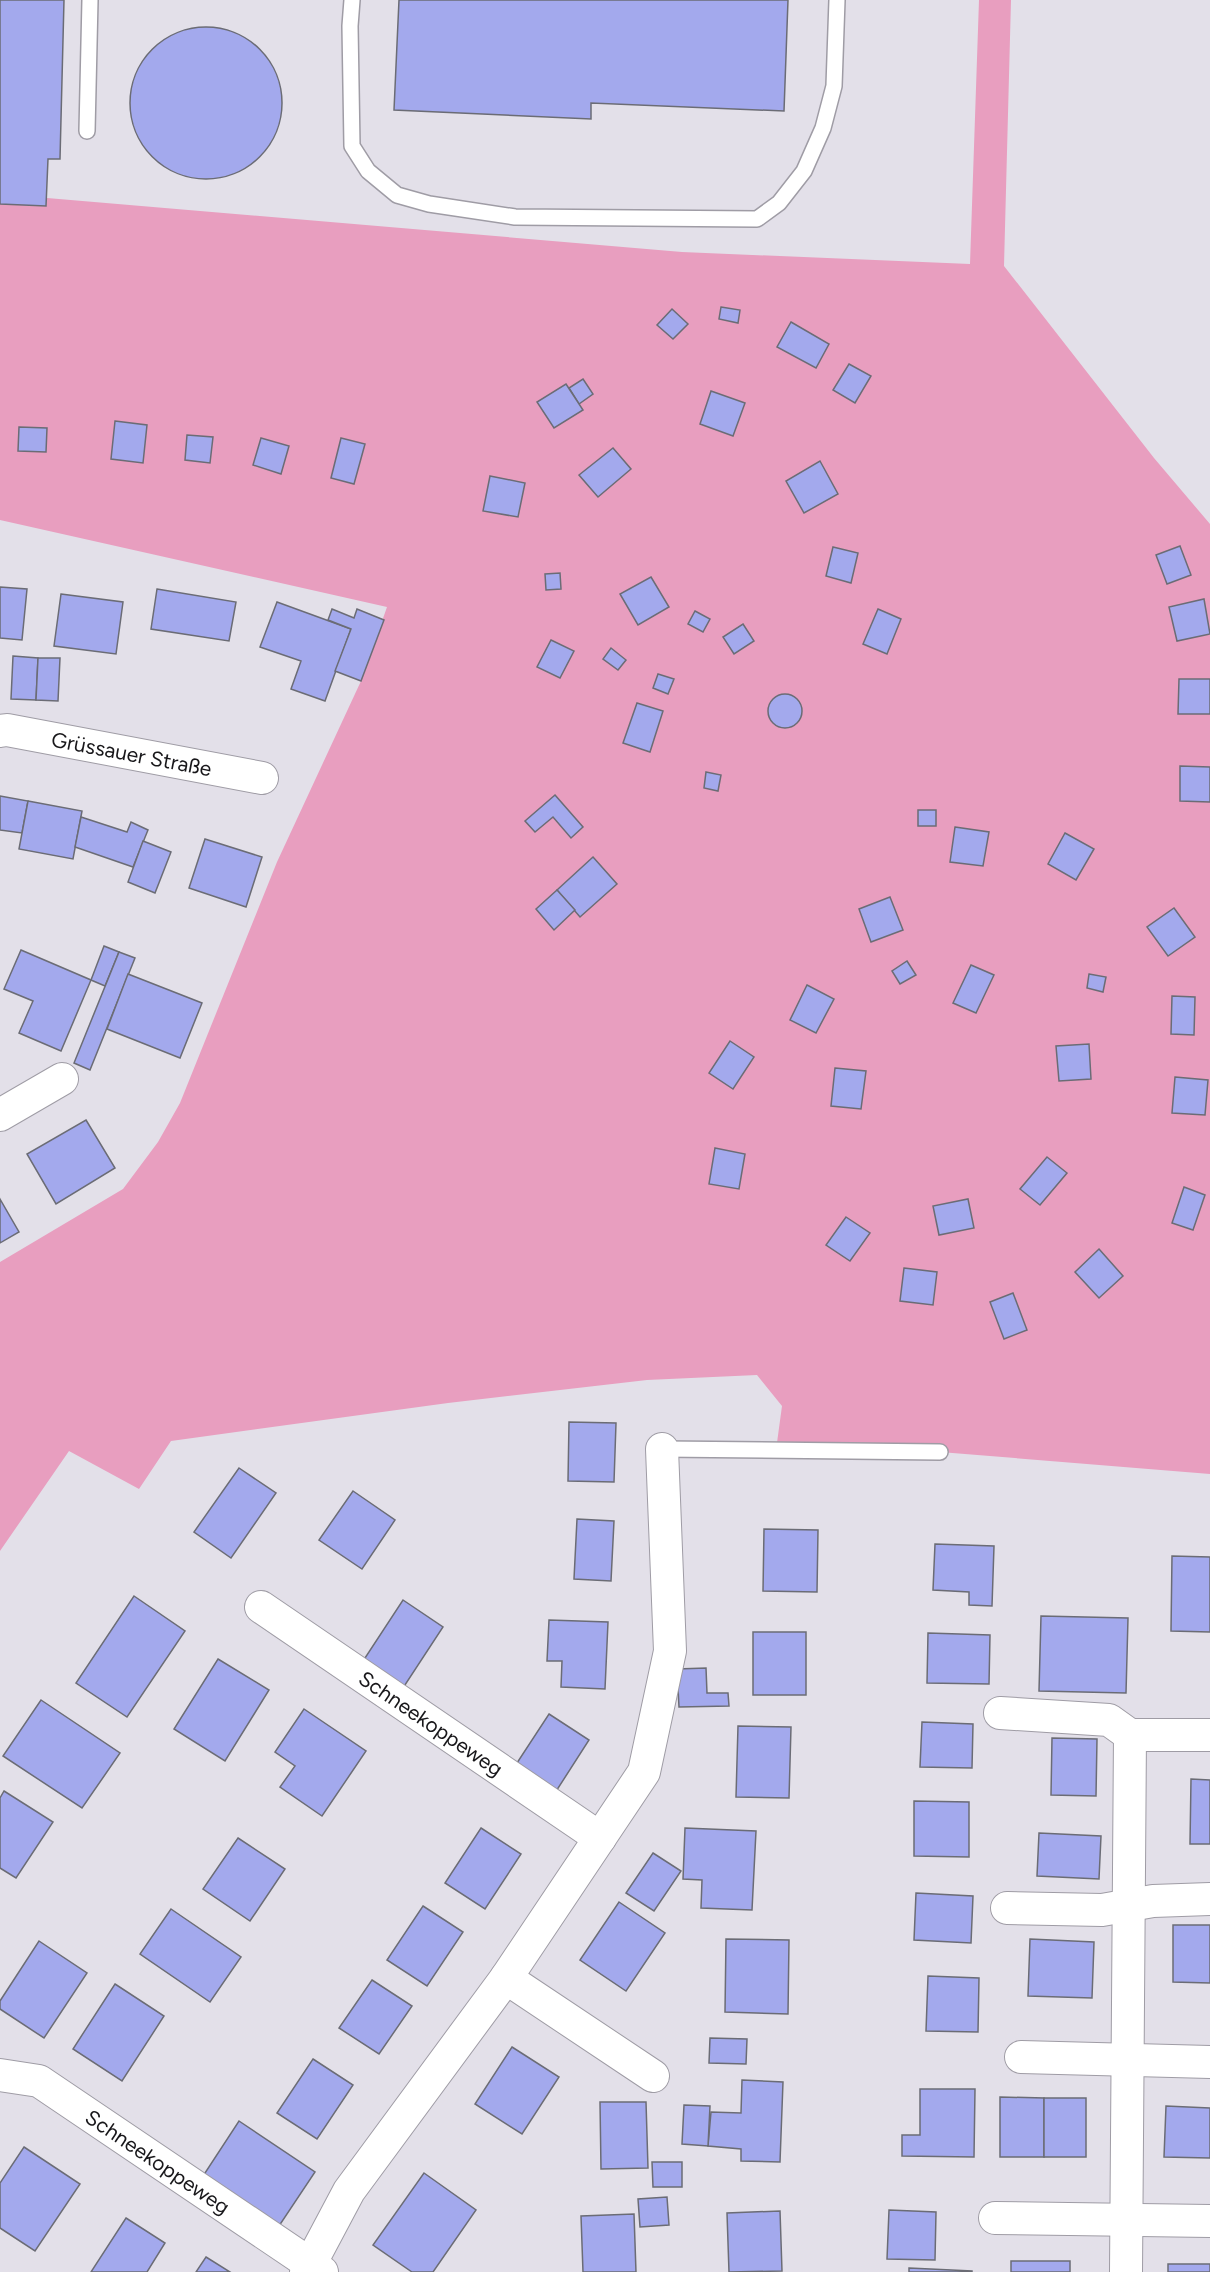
<svg xmlns="http://www.w3.org/2000/svg" width="1210" height="2272" font-family="Figtree,sans-serif">
<style>
.green{fill:#e89ebf}
.building{fill:#a3a9ed;stroke:#6b6c75;stroke-width:1.5}
.lines{fill:none;stroke-linecap:round;stroke-linejoin:round}
.service-casing{stroke:#9f9ca5;stroke-width:18}
.minor-casing{stroke:#9f9ca5;stroke-width:34}
.service{stroke:#fff;stroke-width:15}
.minor{stroke:#fff;stroke-width:32}
.labels{text-anchor:middle;dominant-baseline:central;stroke-width:4.5;stroke-linejoin:round;paint-order:stroke}
.street-label{font-size:21px;fill:#18171a;stroke:#f0edf6}
</style>
<rect width="100%" height="100%" fill="#e3e0e9"/>
<polygon class="green" points="979,0 1011,0 1004,266 1154,458 1210,524 1210,1474 940,1452 776,1450 782,1406 757,1375 647,1380 448,1403 171,1441 139,1489 69,1451 0,1551 0,1262 123,1189 158,1142 180,1103 277,862 361,681 387,607 0,520 0,194 682,252 970,264"/>
<g class="building">
<polygon points="0,0 64,0 60,159 48,159 46,206 0,204"/>
<polygon points="399,0 788,0 784,111 591,103 591,119 394,110"/>
<circle cx="206" cy="103" r="76"/>
<polygon points="721,307 740,310 738,323 719,319"/>
<polygon points="672,309 688,324 673,339 657,325"/>
<polygon points="791,322 829,344 816,368 777,347"/>
<polygon points="849,364 871,376 855,403 833,390"/>
<polygon points="583,379 593,394 579,404 569,388"/>
<polygon points="566,384 583,410 554,428 537,402"/>
<polygon points="711,391 745,403 733,436 700,424"/>
<polygon points="115,421 147,425 143,463 111,459"/>
<polygon points="19,427 47,428 46,452 18,451"/>
<polygon points="187,435 213,437 210,463 185,460"/>
<polygon points="261,438 289,446 281,474 253,465"/>
<polygon points="341,438 365,444 354,484 331,478"/>
<polygon points="613,448 631,469 598,497 579,475"/>
<polygon points="820,461 838,494 804,513 786,481"/>
<polygon points="490,476 525,483 518,517 483,511"/>
<polygon points="1180,546 1191,575 1167,584 1156,555"/>
<polygon points="833,547 858,553 851,583 826,576"/>
<polygon points="560,573 561,589 546,590 545,574"/>
<polygon points="651,577 669,607 638,625 620,594"/>
<polygon points="0,587 27,589 22,640 0,638"/>
<polygon points="157,589 236,602 229,641 151,629"/>
<polygon points="61,594 123,602 116,654 54,646"/>
<polygon points="1204,599 1210,634 1177,641 1169,607"/>
<polygon points="277,602 351,629 325,701 291,689 301,661 260,647"/>
<polygon points="332,609 354,618 357,609 384,620 361,681 335,671 351,629 328,620"/>
<polygon points="878,609 901,619 887,654 863,644"/>
<polygon points="695,611 710,619 703,632 688,624"/>
<polygon points="743,624 754,641 734,654 723,637"/>
<polygon points="551,640 574,651 560,678 537,667"/>
<polygon points="611,648 626,660 618,670 603,659"/>
<polygon points="13,656 38,658 36,700 11,699"/>
<polygon points="38,658 60,658 58,701 36,700"/>
<polygon points="658,674 674,679 668,694 653,688"/>
<polygon points="1179,679 1210,679 1210,714 1178,714"/>
<circle cx="785" cy="711" r="17"/>
<polygon points="637,703 663,711 650,752 623,743"/>
<polygon points="1180,766 1210,767 1210,802 1180,801"/>
<polygon points="706,772 721,775 718,791 704,788"/>
<polygon points="555,795 583,827 571,838 553,817 535,832 525,821"/>
<polygon points="0,796 28,801 22,833 0,830"/>
<polygon points="28,801 82,811 73,859 19,849"/>
<rect x="918" y="810" width="18" height="16"/>
<polygon points="81,817 127,832 131,822 148,830 133,867 75,847"/>
<polygon points="955,827 989,832 983,866 950,862"/>
<polygon points="1065,833 1094,849 1076,880 1048,864"/>
<polygon points="205,839 262,857 246,907 189,888"/>
<polygon points="143,841 171,852 155,893 128,882"/>
<polygon points="593,857 617,884 580,917 557,890"/>
<polygon points="557,890 575,910 554,930 536,909"/>
<polygon points="890,897 903,930 871,942 859,909"/>
<polygon points="1174,908 1195,937 1168,956 1147,927"/>
<polygon points="104,946 119,952 105,986 91,980"/>
<polygon points="21,950 91,980 61,1051 19,1033 33,1001 4,989"/>
<polygon points="119,952 135,958 90,1070 74,1063"/>
<polygon points="907,961 916,975 900,984 892,971"/>
<polygon points="971,965 994,975 976,1013 953,1003"/>
<polygon points="128,974 202,1003 180,1058 107,1029"/>
<polygon points="1089,974 1106,977 1103,992 1087,988"/>
<polygon points="807,985 834,999 816,1033 790,1020"/>
<polygon points="1172,996 1195,997 1194,1035 1171,1034"/>
<polygon points="730,1041 754,1057 733,1089 709,1073"/>
<polygon points="1089,1044 1091,1079 1059,1081 1056,1046"/>
<polygon points="835,1068 866,1071 861,1109 831,1106"/>
<polygon points="1175,1077 1208,1080 1205,1115 1172,1113"/>
<polygon points="86,1120 115,1168 56,1204 27,1154"/>
<polygon points="715,1148 745,1154 739,1189 709,1184"/>
<polygon points="1047,1157 1067,1173 1040,1205 1020,1189"/>
<polygon points="1184,1187 1205,1195 1193,1230 1172,1223"/>
<polygon points="0,1199 19,1232 0,1243"/>
<polygon points="968,1199 974,1228 939,1235 933,1206"/>
<polygon points="846,1217 870,1233 850,1261 826,1245"/>
<polygon points="1099,1249 1123,1276 1099,1298 1075,1272"/>
<polygon points="904,1268 937,1272 933,1305 900,1301"/>
<polygon points="1013,1293 1027,1330 1004,1339 990,1302"/>
<polygon points="569,1422 616,1423 614,1482 568,1481"/>
<polygon points="239,1468 276,1493 231,1558 194,1532"/>
<polygon points="353,1491 395,1520 362,1569 319,1540"/>
<polygon points="577,1519 614,1521 611,1581 574,1579"/>
<polygon points="764,1529 818,1530 817,1592 763,1591"/>
<polygon points="935,1544 994,1546 992,1606 969,1605 969,1592 933,1590"/>
<polygon points="1172,1556 1210,1557 1210,1632 1171,1631"/>
<polygon points="134,1596 185,1631 127,1717 76,1683"/>
<polygon points="403,1600 443,1627 403,1688 363,1661"/>
<polygon points="1041,1616 1128,1618 1126,1693 1039,1691"/>
<polygon points="549,1620 608,1622 605,1689 561,1687 562,1661 547,1661"/>
<rect x="753" y="1632" width="53" height="63"/>
<polygon points="928,1633 990,1635 989,1684 927,1683"/>
<polygon points="218,1659 269,1690 225,1761 174,1729"/>
<polygon points="706,1668 707,1693 728,1693 729,1706 679,1707 677,1669"/>
<polygon points="41,1700 120,1753 82,1808 3,1756"/>
<polygon points="304,1709 366,1751 322,1816 280,1787 295,1766 275,1752"/>
<polygon points="549,1714 589,1740 553,1796 513,1769"/>
<polygon points="922,1722 973,1724 972,1768 920,1767"/>
<polygon points="738,1726 791,1727 789,1798 736,1797"/>
<polygon points="1052,1738 1097,1739 1096,1796 1051,1795"/>
<polygon points="1191,1779 1210,1780 1210,1844 1190,1844"/>
<polygon points="4,1791 53,1822 16,1878 0,1868 0,1798"/>
<polygon points="914,1801 969,1802 969,1857 914,1856"/>
<polygon points="481,1828 521,1854 485,1909 445,1883"/>
<polygon points="685,1828 756,1831 752,1910 701,1908 702,1880 683,1879"/>
<polygon points="1039,1833 1101,1836 1099,1879 1037,1876"/>
<polygon points="238,1838 285,1869 250,1921 203,1889"/>
<polygon points="653,1853 681,1871 654,1911 626,1893"/>
<polygon points="916,1893 973,1896 971,1943 914,1940"/>
<polygon points="619,1902 665,1933 626,1991 580,1960"/>
<polygon points="423,1906 463,1932 427,1986 387,1960"/>
<polygon points="171,1909 241,1957 210,2002 140,1954"/>
<polygon points="1173,1925 1210,1925 1210,1983 1173,1982"/>
<polygon points="726,1939 789,1940 788,2014 725,2012"/>
<polygon points="1030,1939 1094,1942 1092,1998 1028,1996"/>
<polygon points="39,1941 87,1973 44,2038 0,2009 0,2001"/>
<polygon points="928,1976 979,1978 978,2032 926,2031"/>
<polygon points="372,1980 412,2006 379,2054 339,2028"/>
<polygon points="115,1984 164,2016 122,2081 73,2049"/>
<polygon points="710,2038 747,2039 746,2064 709,2063"/>
<polygon points="512,2047 559,2077 522,2134 475,2104"/>
<polygon points="313,2059 353,2085 317,2139 277,2113"/>
<polygon points="742,2080 783,2082 780,2162 741,2161 741,2149 708,2146 711,2112 741,2113"/>
<polygon points="920,2089 975,2089 974,2157 902,2156 902,2135 920,2135"/>
<polygon points="1000,2097 1044,2098 1044,2157 1000,2157"/>
<rect x="1044" y="2098" width="42" height="59"/>
<polygon points="600,2102 646,2102 648,2168 601,2169"/>
<polygon points="684,2105 710,2106 708,2146 682,2144"/>
<polygon points="1166,2106 1210,2108 1210,2158 1164,2157"/>
<polygon points="239,2121 315,2172 279,2226 203,2176"/>
<polygon points="24,2147 80,2184 35,2251 0,2228 0,2183"/>
<polygon points="652,2162 682,2162 682,2187 653,2187"/>
<polygon points="424,2173 476,2210 433,2272 412,2272 373,2245"/>
<polygon points="667,2197 669,2225 640,2227 638,2199"/>
<polygon points="889,2210 936,2212 935,2260 887,2259"/>
<polygon points="780,2211 782,2271 729,2272 727,2213"/>
<polygon points="634,2214 636,2272 583,2272 581,2216"/>
<polygon points="126,2218 165,2243 147,2272 91,2272"/>
<polygon points="206,2257 230,2272 196,2272"/>
<rect x="1011" y="2261" width="59" height="11"/>
<rect x="1168" y="2264" width="42" height="8"/>
<polygon points="909,2268 972,2271 972,2272 909,2272"/>
</g>
<g class="lines">
<defs>
<g id="service">
<polyline points="352,0 350,26 352,146 368,171 397,195 429,204 515,217 757,219 779,203 804,171 823,128 834,86 837,0"/>
<polyline points="87,131 90,0"/>
<polyline points="662,1449 940,1452"/>
</g>
<g id="minor">
<path id="s1" d="M0,731L7,730L262,778"/>
<polyline points="0,1115 62,1079"/>
<path id="s2" d="M261,1607L600,1838"/>
<polyline points="1000,1713 1109,1720 1130,1735 1210,1735"/>
<polyline points="1007,1908 1102,1910 1153,1901 1210,1899"/>
<polyline points="506,1978 653,2076"/>
<polyline points="1021,2057 1210,2062"/>
<path id="s3" d="M0,2075L39,2081L322,2272"/>
<polyline points="995,2218 1210,2221"/>
<polyline points="306,2272 349,2191 506,1978 644,1772 670,1651 662,1449"/>
<polyline points="1126,2272 1130,1735"/>
</g>
</defs>
<use href="#service" class="service-casing"/>
<use href="#minor" class="minor-casing"/>
<use href="#service" class="service"/>
<use href="#minor" class="minor"/>
</g>
<g class="labels">
<g class="street-label">
<text stroke="none"><textPath href="#s1" startOffset="134">Grüssauer Straße</textPath></text>
<text stroke="none"><textPath href="#s2" startOffset="206">Schneekoppeweg</textPath></text>
<text stroke="none"><textPath href="#s3" startOffset="183">Schneekoppeweg</textPath></text>
</g>
</g>
</svg>
